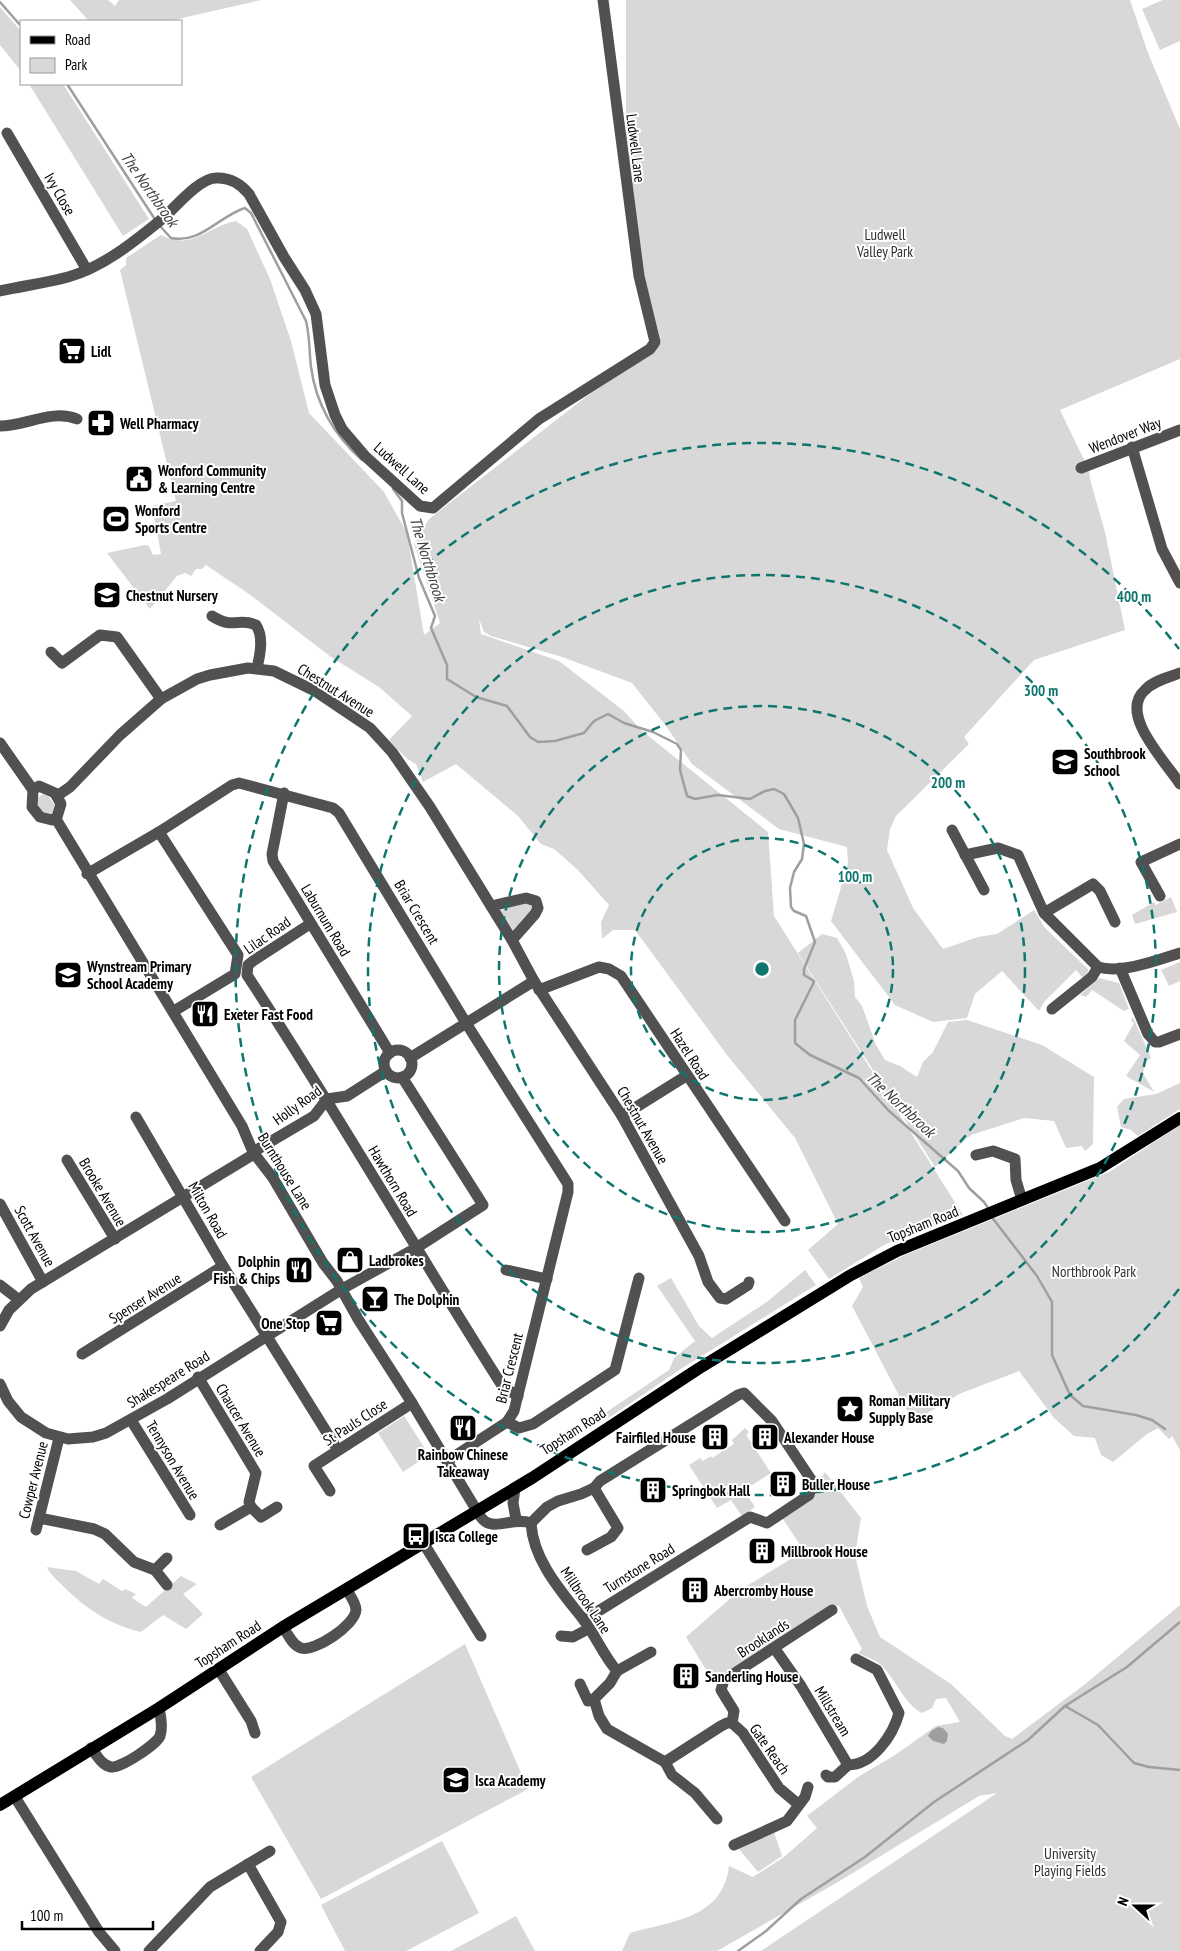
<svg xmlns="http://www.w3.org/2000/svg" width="1180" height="1951" font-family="'PT Sans Narrow',sans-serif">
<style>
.green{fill:#d8d8d8}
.water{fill:#9f9f9f}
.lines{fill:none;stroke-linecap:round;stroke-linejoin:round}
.stream{stroke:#9f9f9f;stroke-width:2.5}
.minor{stroke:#515151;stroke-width:11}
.major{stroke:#000;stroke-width:12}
.ring{fill:none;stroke:#0f766e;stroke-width:2.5;stroke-dasharray:9 6}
.labels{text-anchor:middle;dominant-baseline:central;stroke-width:4;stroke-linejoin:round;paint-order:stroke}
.street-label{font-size:15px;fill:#000;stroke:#fff}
.park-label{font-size:15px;fill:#2f2f2f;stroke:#fff}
.poi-label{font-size:15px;font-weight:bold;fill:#000;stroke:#fff;text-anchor:start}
.water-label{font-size:16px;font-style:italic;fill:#404040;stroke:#fff}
.centre{fill:#0f766e;stroke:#fff;stroke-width:2.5}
.ring-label{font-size:15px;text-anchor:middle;font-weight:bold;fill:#0f766e;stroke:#fff;stroke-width:4;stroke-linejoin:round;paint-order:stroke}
</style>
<rect width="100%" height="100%" fill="#fff"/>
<g class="green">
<polygon points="70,0 108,0 115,6 119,0 261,0 169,21 89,21"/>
<path d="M626,0H1130L1148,53L1180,129V359L1060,410L1089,470L1090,479L1105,532L1125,630L1034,660L964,737L969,744L896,816L890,829L887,850L913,908L943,949L978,937L997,934L1034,910L1045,928L1088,969V974L1083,978L1076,970L1044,1002L1039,1011L1002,971L975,994L967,1018L933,1022L895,1005L831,921L848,864L847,847L779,829L692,764L666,726L632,683L562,657L491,636L484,632L479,619L481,634L559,661L624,711L641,730L768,832L774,916L963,1215L926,1230L910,1233L884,1245L829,1279L808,1250L838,1224L795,1138L727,1055L635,930H613L602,939L601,922L609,905L577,869L554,849L541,844L518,816L456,764L423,782L416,764L406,758L389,740L412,716L379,687L331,657L249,594L206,565L202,569H196L191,576L185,573L177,576L150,609L107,553L145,545L149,546L153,555L161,554L152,506L176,501L120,270L126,265V258L161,235C194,251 205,227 236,221L247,229L270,279L291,341L309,413L384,492L407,533L424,635L440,623L414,544L429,519L587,396L646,357L661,343L644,278L626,151Z"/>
<polygon points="1163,0 1180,0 1180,41 1160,50 1142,9"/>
<polygon points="0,7 21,31 21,71 0,45"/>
<polygon points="29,84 63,84 149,219 123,236"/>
<polygon points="43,794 49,797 56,807 55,811 48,816 37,807 36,799"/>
<polygon points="1171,897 1177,912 1135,924 1132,915 1154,902 1156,905"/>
<polygon points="532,903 533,908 513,930 499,911 516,904"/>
<polygon points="822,934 837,938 846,954 854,981 855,997 862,1006 876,1045 885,1060 900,1066 917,1077 923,1062 933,1052 948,1022 967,1020 1042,1045 1094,1077 1093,1144 1085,1151 1082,1146 1066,1148 1054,1121 1024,1118 971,1135 935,1167 798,953"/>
<polygon points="1180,962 1180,981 1169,986 1161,970"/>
<polygon points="1099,978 1119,983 1129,1009 1124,1011 1092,990 1086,997 1080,995"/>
<polygon points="1133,1017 1151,1058 1146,1061 1143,1073 1154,1092 1126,1076 1140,1055 1124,1041 1134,1023 1131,1020"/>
<polygon points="1180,1083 1180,1109 1138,1136 1131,1130 1121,1127 1117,1107 1124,1099 1156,1094"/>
<polygon points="1180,1125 1180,1450 1172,1436 1169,1439 1158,1428 1147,1434 1113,1462 1101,1455 1095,1438 1074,1436 1054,1418 1019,1371 959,1394 913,1422 852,1306 863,1287 859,1278 905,1255 1109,1172"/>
<polygon points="805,1270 816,1285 684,1367 607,1419 602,1415 669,1370 674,1358 695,1341 657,1286 671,1278 699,1326 712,1338 768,1301"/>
<polygon points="404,1416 429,1455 403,1472 378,1433"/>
<polygon points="745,1428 749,1432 746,1435 771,1473 744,1490 755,1507 742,1516 731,1500 717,1508 689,1465 700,1458 703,1461 711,1456 712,1458 734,1444 732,1440"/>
<path d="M825,1472L861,1518L855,1555L867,1606L880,1637L951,1684L1005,1736L1012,1739L1084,1685L1180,1605V1951H761L997,1793L979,1796L838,1882L717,1951H622L630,1933C671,1921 723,1919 729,1866L753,1877L784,1857L817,1828L807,1816L858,1777L895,1755L936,1726L960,1722L946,1698L936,1699L932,1708L922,1713C905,1705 896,1680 882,1666C877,1660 866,1657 858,1653L862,1649L839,1606L834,1605L713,1681L686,1637L740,1590L804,1551L781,1516L813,1494Z"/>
<path d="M47,1567L76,1571L99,1584L103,1579L122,1591L125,1589L136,1594L132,1598L146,1607L181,1576L197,1584L183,1594L203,1614L186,1629L163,1615L141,1632C108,1624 85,1608 61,1584C56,1579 48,1572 47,1567Z"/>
<polygon points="465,1644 528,1789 321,1899 251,1777"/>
<polygon points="774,1832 782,1856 758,1872 738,1848"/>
<polygon points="442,1841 479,1913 406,1951 345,1951 321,1905"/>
<polygon points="516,1916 535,1951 451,1951"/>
</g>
<polygon class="water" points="938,1727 943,1728 948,1734 947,1741 944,1744 933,1741 928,1736 931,1731"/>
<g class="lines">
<g class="stream">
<polyline points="0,2 21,26"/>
<polyline points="67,84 156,221"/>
<path d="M159,225L171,238C201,244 219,216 245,208L251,213L306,321C310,337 309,351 311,367C316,404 334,435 362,460"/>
<polyline points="393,489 402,501 402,513 419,578 435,616 431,628 447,665 447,679 476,697 507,706 530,737 538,742 555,741 584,733 594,721 608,714 624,723 653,732 677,744 681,750 680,770 687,796 695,799 718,795 750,799 765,791 774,789 784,794 798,818 804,844 802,859 794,872 790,888 791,907 794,911 806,916 815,942 804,969 804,975 814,981 813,984 795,1020 795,1043 810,1055 859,1078 889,1111 958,1171 969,1188 984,1202 988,1208"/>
<polyline points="991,1216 1037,1276 1052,1302 1052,1355 1070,1395 1083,1406 1136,1415 1152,1420 1165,1429"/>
<polyline points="1065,1706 1098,1725 1134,1763 1149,1767 1180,1770"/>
<polyline points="738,1951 766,1931 801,1899 865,1857 934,1802 1028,1740 1065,1706 1127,1667 1180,1622"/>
</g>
<g class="minor">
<polyline points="7,133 87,270"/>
<path d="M0,291C22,286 46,283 68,277C103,267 134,242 162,219C174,209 199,178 216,178C229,177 241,184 249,194L284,257L305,290L316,314L325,385L335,415L342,429L365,456L420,506L433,508L539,419L650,349L655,342L639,276L603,0"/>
<path d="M0,426C26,426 52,409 77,419"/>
<polyline points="1132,447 1162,549 1180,583"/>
<polyline points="1081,468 1180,430"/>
<path d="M212,616C234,630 238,617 256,625C264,637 260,655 257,668"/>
<polyline points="51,652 62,663 100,635 117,637 161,699"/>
<path d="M1180,673C1169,677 1153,681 1145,690C1118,714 1166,762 1180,784"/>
<polyline points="0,743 33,790"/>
<polygon points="39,786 55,793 61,804 57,817 52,820 40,817 32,807 33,790"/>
<polyline points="284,793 272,854 273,861 390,1053"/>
<polyline points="57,796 70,787 120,735 161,699 197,679 210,675 248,668 274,671 315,691 370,728 392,752 430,807 512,940 534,981 622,1116 699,1256 708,1282 720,1298 726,1299 748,1285 749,1282"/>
<path d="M56,819L242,1126L253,1152L273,1178L323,1263L337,1281L358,1319L412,1403L480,1516C492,1534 511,1516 531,1523C533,1560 561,1591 583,1619C596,1636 603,1655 617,1671"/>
<polyline points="952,830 984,890"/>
<polyline points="159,832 238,955 235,974 174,1011"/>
<path d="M965,855L998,848L1018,855L1044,913L1098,967C1121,974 1158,960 1180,953"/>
<polyline points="87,874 159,832 232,785 239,783 333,808 339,813 466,1023 568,1184 568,1192 514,1411 507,1422 447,1461"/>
<polyline points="1160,896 1141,862 1180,844"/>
<polyline points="491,906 526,898 536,901 538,908 535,914 512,940"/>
<polyline points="1044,913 1093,884 1100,891 1115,922"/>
<path d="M310,924L253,961L248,965L247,975C336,1110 416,1251 503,1387L518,1396"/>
<polyline points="1120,968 1148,1034 1155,1042 1159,1042 1180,1034"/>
<polyline points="539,990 599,967 609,969 621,976 785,1221"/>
<polyline points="1052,1009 1092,977 1098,967"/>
<circle cx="398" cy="1064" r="14"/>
<polyline points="410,1058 534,981"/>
<polyline points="622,1116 686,1076"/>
<polyline points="136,1117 223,1266 334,1444"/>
<polyline points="253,1152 314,1116 327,1099 347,1096 386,1071"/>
<polyline points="976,1155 993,1151 1015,1159 1016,1180 1022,1200"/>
<polyline points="67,1160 115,1239"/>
<polyline points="0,1204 43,1282"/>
<polyline points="506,1270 547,1279"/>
<polyline points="0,1285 18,1299"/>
<polyline points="0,1326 9,1310 31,1289 254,1154"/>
<polyline points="82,1354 223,1266"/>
<polyline points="198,1377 256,1473 249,1502 251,1507 261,1517 277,1507"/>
<polyline points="0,1384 8,1401 21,1417 46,1433 68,1439 93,1437 106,1433 167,1399 342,1289 416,1248 483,1205 402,1077"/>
<polyline points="131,1420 190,1515"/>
<polyline points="507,1422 519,1428 533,1424 615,1370 639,1278"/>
<polyline points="515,1488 513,1503 516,1519"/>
<polyline points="330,1491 314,1466 412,1403"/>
<polyline points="39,1518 94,1529 105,1534 134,1562 155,1570 167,1585"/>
<polyline points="531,1523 547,1507 558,1501 581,1494 594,1488 600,1481 738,1395 744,1393 772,1421 812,1481 809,1495 767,1523 750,1517 584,1620"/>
<polyline points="220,1525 251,1507"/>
<polyline points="36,1530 59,1438"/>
<polyline points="424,1544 481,1636"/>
<polyline points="587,1550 611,1537 618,1528 594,1488"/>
<polyline points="155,1570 167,1558"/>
<path d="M283,1627C288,1634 292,1645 301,1648C315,1652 355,1625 356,1610C356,1603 350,1595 346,1589"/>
<polyline points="561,1636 573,1637 588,1629"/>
<path d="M775,1649L801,1686L848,1765C873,1765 893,1735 899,1713L877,1670L856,1659"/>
<polyline points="219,1670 251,1721 255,1733"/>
<polyline points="617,1671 610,1683 594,1699 599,1716 607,1729 665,1762 721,1726 727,1723 732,1723 743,1733 779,1788 798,1804"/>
<polyline points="617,1671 651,1652"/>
<polyline points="580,1684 588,1701 594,1699"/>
<polyline points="732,1723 734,1711 721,1690 724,1680 832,1610"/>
<path d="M91,1748C97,1755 101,1765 111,1767C120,1769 157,1744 160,1736C163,1728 161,1717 159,1708"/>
<polyline points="665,1762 672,1775 695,1793 717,1819"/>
<polyline points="826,1775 828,1777 835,1777 848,1765"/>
<polyline points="15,1797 99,1932 115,1951"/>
<polyline points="734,1845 787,1821 805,1797 808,1787"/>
<polyline points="248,1864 281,1922 278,1932 260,1951"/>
<polyline points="149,1951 210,1887 270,1851"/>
</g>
<polyline class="major" points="0,1805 159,1708 283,1627 532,1478 698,1369 851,1275 897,1251 1100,1168 1180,1118"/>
</g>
<g class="ring">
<circle cx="762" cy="969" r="131"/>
<circle cx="762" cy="969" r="263"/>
<circle cx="762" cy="969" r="394"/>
<path d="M1179 1289A526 526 0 1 1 1179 649"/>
</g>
<defs>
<symbol id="supermarket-square" viewBox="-11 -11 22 22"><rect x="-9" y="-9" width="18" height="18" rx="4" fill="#000" stroke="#fff"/><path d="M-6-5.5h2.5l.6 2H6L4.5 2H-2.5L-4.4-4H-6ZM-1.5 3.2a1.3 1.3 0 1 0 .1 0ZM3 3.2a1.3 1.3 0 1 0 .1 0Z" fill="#fff"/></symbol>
<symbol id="pharmacy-square" viewBox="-11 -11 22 22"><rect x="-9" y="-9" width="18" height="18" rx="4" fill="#000" stroke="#fff"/><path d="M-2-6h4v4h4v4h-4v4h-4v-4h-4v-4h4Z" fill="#fff"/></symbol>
<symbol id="civic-square" viewBox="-11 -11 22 22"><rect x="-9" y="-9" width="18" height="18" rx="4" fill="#000" stroke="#fff"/><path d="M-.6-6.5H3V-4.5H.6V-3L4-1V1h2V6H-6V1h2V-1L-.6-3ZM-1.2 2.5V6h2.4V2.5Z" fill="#fff"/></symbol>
<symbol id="stadium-square" viewBox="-11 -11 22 22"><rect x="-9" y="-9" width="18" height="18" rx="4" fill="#000" stroke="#fff"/><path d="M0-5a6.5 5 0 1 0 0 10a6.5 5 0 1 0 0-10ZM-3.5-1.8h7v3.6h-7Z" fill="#fff"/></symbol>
<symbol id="school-square" viewBox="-11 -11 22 22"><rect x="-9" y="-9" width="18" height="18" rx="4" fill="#000" stroke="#fff"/><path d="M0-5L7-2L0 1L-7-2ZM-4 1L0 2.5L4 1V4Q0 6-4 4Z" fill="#fff"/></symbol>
<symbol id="restaurant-square" viewBox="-11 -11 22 22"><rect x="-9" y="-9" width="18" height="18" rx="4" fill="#000" stroke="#fff"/><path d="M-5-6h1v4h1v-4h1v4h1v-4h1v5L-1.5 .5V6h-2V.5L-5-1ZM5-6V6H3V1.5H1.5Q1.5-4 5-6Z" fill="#fff"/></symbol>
<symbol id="shop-square" viewBox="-11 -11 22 22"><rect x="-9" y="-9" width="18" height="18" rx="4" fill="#000" stroke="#fff"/><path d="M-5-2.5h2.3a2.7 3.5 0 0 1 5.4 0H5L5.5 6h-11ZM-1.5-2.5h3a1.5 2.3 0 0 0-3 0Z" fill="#fff"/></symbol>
<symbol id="bar-square" viewBox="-11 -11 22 22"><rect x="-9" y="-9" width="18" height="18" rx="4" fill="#000" stroke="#fff"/><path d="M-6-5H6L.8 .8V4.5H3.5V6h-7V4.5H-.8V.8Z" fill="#fff"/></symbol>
<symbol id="sight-square" viewBox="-11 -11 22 22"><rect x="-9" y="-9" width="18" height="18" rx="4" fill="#000" stroke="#fff"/><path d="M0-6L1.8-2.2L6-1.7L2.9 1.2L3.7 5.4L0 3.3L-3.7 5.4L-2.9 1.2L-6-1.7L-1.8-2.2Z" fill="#fff"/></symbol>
<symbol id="building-square" viewBox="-11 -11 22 22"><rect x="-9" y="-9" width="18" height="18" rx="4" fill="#000" stroke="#fff"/><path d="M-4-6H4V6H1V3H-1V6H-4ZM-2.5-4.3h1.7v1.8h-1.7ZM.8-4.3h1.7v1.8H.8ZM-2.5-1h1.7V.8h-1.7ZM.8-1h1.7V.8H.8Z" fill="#fff"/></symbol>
<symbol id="bus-square" viewBox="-11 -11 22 22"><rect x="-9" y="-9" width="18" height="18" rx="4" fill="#000" stroke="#fff"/><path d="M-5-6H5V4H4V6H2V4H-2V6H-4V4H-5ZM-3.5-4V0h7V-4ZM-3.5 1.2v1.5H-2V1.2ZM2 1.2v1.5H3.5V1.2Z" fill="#fff"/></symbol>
</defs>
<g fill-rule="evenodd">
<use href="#supermarket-square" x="56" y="335" width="32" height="32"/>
<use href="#pharmacy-square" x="85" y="407" width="32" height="32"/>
<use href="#civic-square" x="123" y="463" width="32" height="32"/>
<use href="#stadium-square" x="100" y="503" width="32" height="32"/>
<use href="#school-square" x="91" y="579" width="32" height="32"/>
<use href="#school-square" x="1049" y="746" width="32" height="32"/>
<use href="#school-square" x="52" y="959" width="32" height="32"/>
<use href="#restaurant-square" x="189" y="998" width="32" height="32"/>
<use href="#shop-square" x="334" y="1244" width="32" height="32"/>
<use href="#restaurant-square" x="283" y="1254" width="32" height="32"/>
<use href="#bar-square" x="359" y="1283" width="32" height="32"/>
<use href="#supermarket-square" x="313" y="1307" width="32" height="32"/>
<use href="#sight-square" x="834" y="1393" width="32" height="32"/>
<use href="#restaurant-square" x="447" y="1412" width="32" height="32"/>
<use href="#building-square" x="699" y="1421" width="32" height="32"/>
<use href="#building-square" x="749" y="1421" width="32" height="32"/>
<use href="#building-square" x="767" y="1468" width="32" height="32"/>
<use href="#building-square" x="637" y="1474" width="32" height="32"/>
<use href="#bus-square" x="400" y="1520" width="32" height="32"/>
<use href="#building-square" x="746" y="1535" width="32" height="32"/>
<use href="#building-square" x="679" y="1574" width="32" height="32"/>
<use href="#building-square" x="670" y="1660" width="32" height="32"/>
<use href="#school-square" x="440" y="1764" width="32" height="32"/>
</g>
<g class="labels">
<g class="street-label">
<text transform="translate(636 148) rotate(83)">Ludwell Lane</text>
<text transform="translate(60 194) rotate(60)">Ivy Close</text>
<text transform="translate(1125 435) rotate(-21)">Wendover Way</text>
<text transform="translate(402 468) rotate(42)">Ludwell Lane</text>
<text transform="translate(336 690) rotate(32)">Chestnut Avenue</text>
<text transform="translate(417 912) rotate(59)">Briar Crescent</text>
<text transform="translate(326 920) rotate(59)">Laburnum Road</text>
<text transform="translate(267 935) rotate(-35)">Lilac Road</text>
<text transform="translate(690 1054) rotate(57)">Hazel Road</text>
<text transform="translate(297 1105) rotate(-36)">Holly Road</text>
<text transform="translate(643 1125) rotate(60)">Chestnut Avenue</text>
<text transform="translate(285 1171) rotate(58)">Burnthouse Lane</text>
<text transform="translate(393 1181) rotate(59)">Hawthorn Road</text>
<text transform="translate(103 1192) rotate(59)">Brooke Avenue</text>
<text transform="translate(208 1210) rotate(60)">Milton Road</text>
<text transform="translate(923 1224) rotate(-22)">Topsham Road</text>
<text transform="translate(35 1236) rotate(61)">Scott Avenue</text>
<text transform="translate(145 1298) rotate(-32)">Spenser Avenue</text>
<text transform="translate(509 1368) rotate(-76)">Briar Crescent</text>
<text transform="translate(168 1379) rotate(-32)">Shakespeare Road</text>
<text transform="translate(241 1420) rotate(59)">Chaucer Avenue</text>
<text transform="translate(355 1422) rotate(-33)">St Pauls Close</text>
<text transform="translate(573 1431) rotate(-33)">Topsham Road</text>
<text transform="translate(173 1460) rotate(59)">Tennyson Avenue</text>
<text transform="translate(33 1480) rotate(-76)">Cowper Avenue</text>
<text transform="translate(639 1568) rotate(-32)">Turnstone Road</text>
<text transform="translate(586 1600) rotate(56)">Millbrook Lane</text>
<text transform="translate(763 1638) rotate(-33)">Brooklands</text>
<text transform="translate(228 1644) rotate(-33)">Topsham Road</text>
<text transform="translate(833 1711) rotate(59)">Millstream</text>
<text transform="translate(770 1749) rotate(55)">Gate Reach</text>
</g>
<g class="park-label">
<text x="885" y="234">Ludwell<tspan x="885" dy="17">Valley Park</tspan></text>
<text x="1094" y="1271">Northbrook Park</text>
<text x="1070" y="1853">University<tspan x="1070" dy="17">Playing Fields</tspan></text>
</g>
<g class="poi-label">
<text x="91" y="351">Lidl</text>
<text x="120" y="423">Well Pharmacy</text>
<text x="158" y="470">Wonford Community<tspan x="158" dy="17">&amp; Learning Centre</tspan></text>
<text x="135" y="510">Wonford<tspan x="135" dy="17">Sports Centre</tspan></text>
<text x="126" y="595">Chestnut Nursery</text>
<text x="1084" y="753">Southbrook<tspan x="1084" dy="17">School</tspan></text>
<text x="87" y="966">Wynstream Primary<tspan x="87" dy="17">School Academy</tspan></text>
<text x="224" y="1014">Exeter Fast Food</text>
<text x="369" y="1260">Ladbrokes</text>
<text x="280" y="1261" text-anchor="end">Dolphin<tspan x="280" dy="17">Fish &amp; Chips</tspan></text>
<text x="394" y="1299">The Dolphin</text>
<text x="310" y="1323" text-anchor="end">One Stop</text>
<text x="869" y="1400">Roman Military<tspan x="869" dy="17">Supply Base</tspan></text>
<text x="696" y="1437" text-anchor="end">Fairfiled House</text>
<text x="784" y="1437">Alexander House</text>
<text x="463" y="1454" text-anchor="middle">Rainbow Chinese<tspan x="463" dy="17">Takeaway</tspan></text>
<text x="802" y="1484">Buller House</text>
<text x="672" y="1490">Springbok Hall</text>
<text x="435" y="1536">Isca College</text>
<text x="781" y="1551">Millbrook House</text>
<text x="714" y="1590">Abercromby House</text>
<text x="705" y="1676">Sanderling House</text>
<text x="475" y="1780">Isca Academy</text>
</g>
<g class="water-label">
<text transform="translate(150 189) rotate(55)">The Northbrook</text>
<text transform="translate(428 559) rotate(73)">The Northbrook</text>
<text transform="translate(901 1104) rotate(43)">The Northbrook</text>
</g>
</g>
<circle cx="762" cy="969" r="8" class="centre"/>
<g class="ring-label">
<text x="1134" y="602">400 m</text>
<text x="1041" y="696">300 m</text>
<text x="948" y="788">200 m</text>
<text x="855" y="882">100 m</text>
</g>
<rect x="20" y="20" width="162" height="65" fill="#ffffff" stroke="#999999"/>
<rect x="30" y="36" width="25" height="8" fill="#000000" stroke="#999999"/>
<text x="65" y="45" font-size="15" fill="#000000">Road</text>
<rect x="30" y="58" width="25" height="15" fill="#d8d8d8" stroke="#999999"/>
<text x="65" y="70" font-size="15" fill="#000000">Park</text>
<g transform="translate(1135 1906) rotate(291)" stroke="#ffffff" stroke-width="4" paint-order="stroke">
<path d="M0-4L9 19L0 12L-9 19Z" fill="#000000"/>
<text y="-8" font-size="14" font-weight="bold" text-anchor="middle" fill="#000000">N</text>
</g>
<path d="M22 1921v8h131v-8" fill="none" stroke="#000000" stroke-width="2.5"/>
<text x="30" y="1921" font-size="15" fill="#000000" stroke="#ffffff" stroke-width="4" paint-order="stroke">100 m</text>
</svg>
